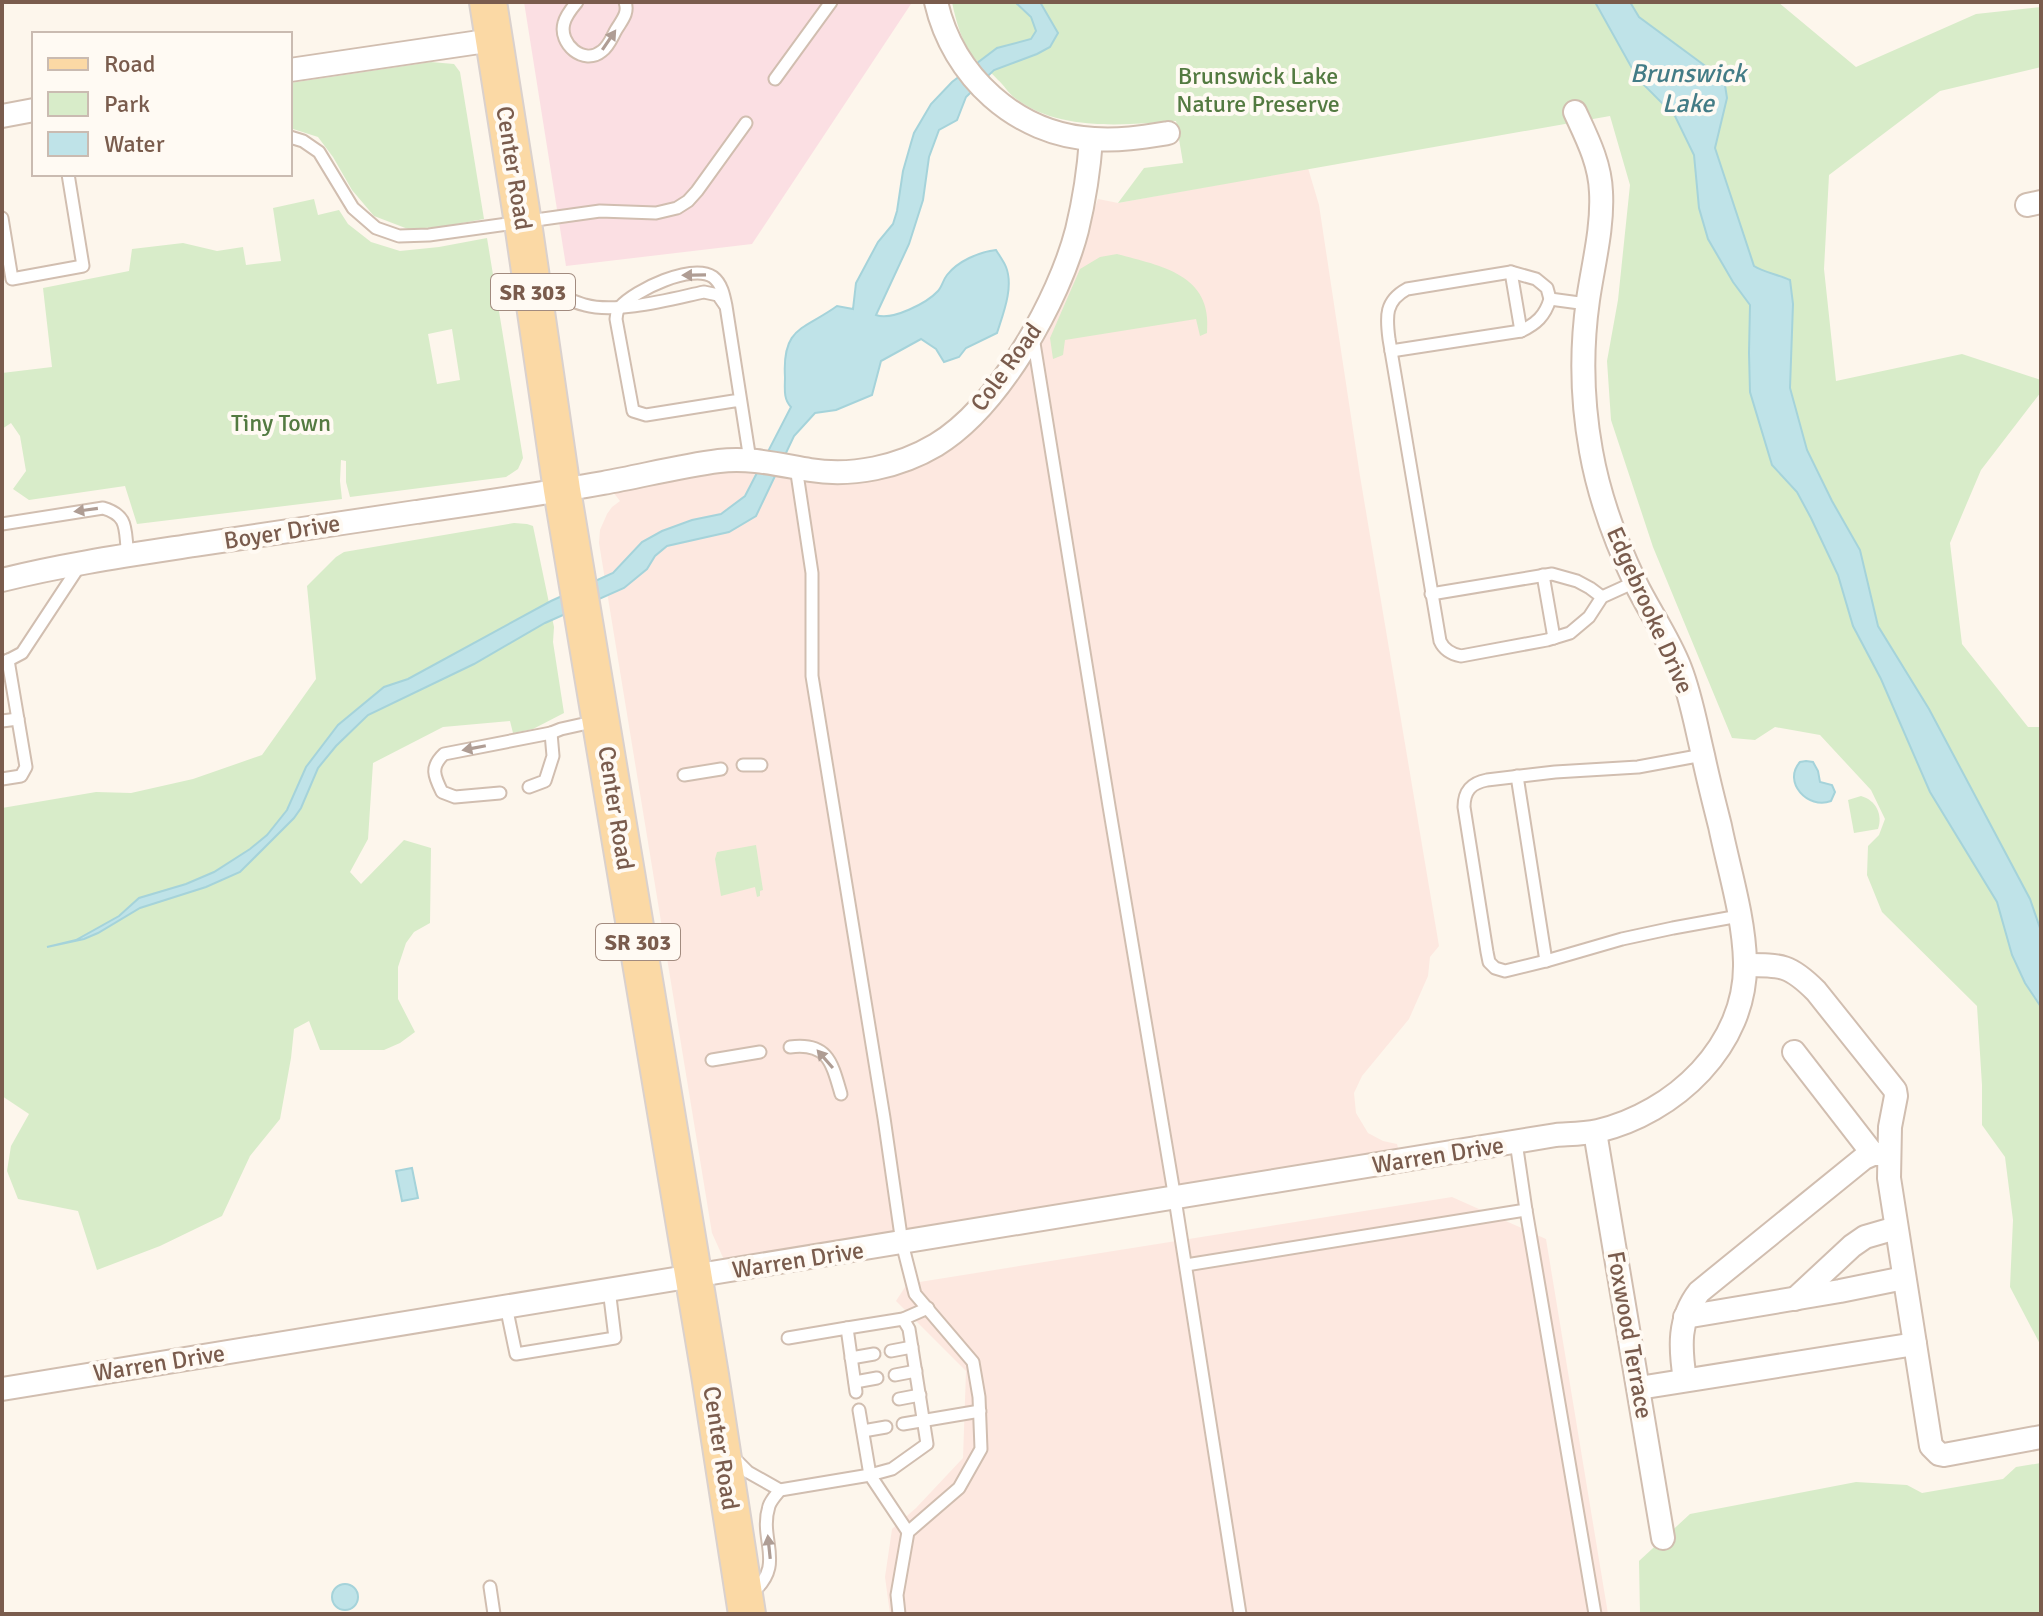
<svg xmlns="http://www.w3.org/2000/svg" width="2043" height="1616" font-family="Signika,sans-serif">
<style>
.commercial{fill:#fde8e0}
.medical{fill:#fbdfe3}
.green{fill:#d8ecc9;fill-rule:evenodd}
.water{fill:#bfe3e8;stroke:#a5d3da;stroke-width:2}
.lines{fill:none;stroke-linecap:round;stroke-linejoin:round}
.lane-casing{stroke:#d1beb0;stroke-width:15}
.street-casing{stroke:#d1beb0;stroke-width:26}
.primary-casing{stroke:#dad1cd;stroke-width:40}
.lane{stroke:#fff;stroke-width:11}
.street{stroke:#fff;stroke-width:22}
.primary{stroke:#fbd9a5;stroke-width:36}
.oneway{fill:#af9d94}
.labels{text-anchor:middle;dominant-baseline:central;stroke-width:8;stroke-linejoin:round;paint-order:stroke}
.shield{fill:#fffaf3;stroke:#a28b7f;stroke-width:2}
.shield-label{font-size:22px;font-weight:bold;fill:#7a5c4d}
.park-label{font-size:24px;fill:#537a41;stroke:#fffaf3}
.street-label{font-size:24px;fill:#7a5c4d;stroke:#fffaf3}
.water-label{font-size:26px;font-style:italic;fill:#437c86;stroke:#fffaf3}
</style>
<rect width="100%" height="100%" fill="#fdf6ec"/>
<g class="commercial">
<polygon points="1308,168 1319,205 1360,476 1439,946 1430,957 1428,976 1409,1019 1362,1076 1354,1093 1356,1113 1368,1133 1383,1141 1397,1144 1401,1160 729,1271 712,1233 599,543 600,530 607,514 612,507 620,501 606,483 720,461 813,471 937,445 1056,313 1098,199 1118,203"/>
<polygon points="1452,1197 1546,1239 1608,1614 890,1614 885,1577 892,1529 916,1508 963,1458 966,1371 896,1301 907,1284"/>
</g>
<polygon class="medical" points="524,2 910,2 911,4 752,244 566,266"/>
<g class="green">
<path d="M952,2H1778L1856,67L1976,14L2041,7V67L1940,91L1829,175L1824,269L1836,381L1962,354L2041,380V392L1981,470L1950,543L1962,644L2028,727H2041V1346L2010,1287L2013,1220L2005,1157L1982,1125V1085L1977,1006L1882,912L1867,875L1868,846L1879,835L1885,819L1871,790L1820,735L1775,727L1755,740L1732,738L1653,547L1611,420L1607,361L1618,300L1630,185L1610,116L1118,203L1144,168L1183,163L1176,121C1125,125 1059,132 1015,98C1008,93 1004,85 998,80C991,72 982,66 975,59C962,43 956,22 952,2Z"/>
<polygon points="431,62 454,64 460,72 484,219 440,227 408,229 374,216 352,190 333,157 318,137 290,128 290,83"/>
<path d="M314,199L318,215L339,210L348,224L371,242L400,251L439,247L487,238L523,458L518,469L506,477L350,497L346,482V461L341,460L340,481L342,499L137,524L125,486L29,500L13,489L26,471L20,436L11,423L2,429V373L52,367L43,288L129,271L132,249L183,243L217,251L243,247L246,265L281,261L273,208ZM452,329L460,380L437,384L428,334Z"/>
<path d="M1117,254C1161,266 1213,274 1207,333L1200,336L1196,319L1065,340L1063,355L1053,359L1050,338L1080,269L1100,257Z"/>
<polygon points="514,523 527,524 533,526 554,627 553,642 564,713 533,729 513,733 510,721 443,727 373,763 368,839 350,872 361,884 404,840 431,848 430,923 414,932 406,943 398,967 398,999 415,1032 400,1043 384,1050 320,1050 309,1021 294,1029 291,1058 280,1119 250,1156 222,1216 160,1246 97,1270 78,1211 18,1199 7,1171 11,1146 29,1114 2,1096 2,808 96,792 131,793 193,779 262,755 316,679 307,586 336,557 344,552"/>
<path d="M1861,796C1876,800 1883,815 1878,829L1854,833L1848,800Z"/>
<polygon points="756,845 763,890 760,891 760,896 757,897 755,887 721,896 715,859 717,852"/>
<polygon points="2041,1463 2041,1614 1640,1614 1639,1561 1690,1514 1856,1482 1907,1485 1922,1493 2003,1479 2016,1467"/>
</g>
<g class="water">
<path d="M1015,2H1040L1058,33L1050,47L1037,54L994,70L966,97L957,120L939,130L929,157L923,200L909,244L876,315C892,321 927,303 938,291C942,287 943,280 947,275C958,261 979,252 996,250C999,255 1004,262 1006,267C1014,287 1003,314 997,333L966,348L959,357L944,362L936,349L921,339L881,361L872,395L836,410L815,413L794,436L756,516L729,532L667,546L655,556L647,569L624,588L545,623L474,664L368,715L336,746L318,768L301,808L294,818L240,872L206,887L140,908L98,933L84,939L47,947L76,940L119,916L139,898L186,884L214,872L250,849L267,835L287,810L306,767L338,725L384,687L408,679L551,601L613,573L642,542L662,531L692,520L721,514L745,496L791,407C783,399 785,388 785,377C782,326 804,330 837,306L853,309L856,283L878,242L893,224L897,211L903,171L911,143L914,133L931,104L952,82L997,48L1031,39L1036,31L1031,17Z"/>
<path d="M1595,2H1630L1639,17L1708,68L1725,85L1727,98L1715,148L1754,266C1763,272 1779,275 1790,280L1793,304L1790,388L1807,450L1832,501L1860,550L1878,626L1929,709L2030,899L2041,931V1007L2025,983L2012,955L1997,902L1930,792L1881,679L1853,626L1838,575L1811,518L1797,492L1772,465L1750,392L1749,353L1750,305L1733,282L1708,239L1699,208L1694,155L1675,116L1638,79Z"/>
<path d="M1806,761L1813,762L1818,771L1820,782L1832,785L1835,792L1831,801C1808,810 1782,782 1800,762Z"/>
<polygon points="412,1168 418,1198 402,1201 396,1171"/>
<circle cx="345" cy="1597" r="13"/>
</g>
<g class="lines">
<defs>
<g id="lane">
<path d="M577,2C572,8 566,15 564,23C558,44 584,66 602,51C609,46 612,37 616,30C622,20 629,13 625,2"/>
<polyline points="775,79 831,2"/>
<polyline points="290,137 303,141 319,152 353,208 376,228 399,236 429,235 600,211 656,213 677,208 688,201 697,191 746,123"/>
<polyline points="2,218 12,279 83,266 68,174"/>
<polyline points="1511,272 1521,331"/>
<path d="M539,283C553,291 568,301 585,305C617,314 671,299 704,292L718,295L725,305"/>
<path d="M1587,304L1550,299L1547,288L1536,279L1511,272L1407,289C1385,301 1386,316 1389,339L1440,641C1444,650 1451,654 1461,656L1547,640L1570,633L1589,617L1602,597L1635,582"/>
<polyline points="1033,337 1109,806 1175,1199 1240,1614"/>
<path d="M1391,351L1521,331C1536,324 1545,316 1550,299"/>
<path d="M740,400L646,415L633,411L616,319C617,314 616,311 620,307C635,290 692,263 713,277C722,284 724,296 726,306L750,460"/>
<polyline points="796,467 812,573 812,676 884,1118 902,1243 915,1294 973,1362 979,1397 981,1449 959,1488 908,1532 897,1595 899,1614"/>
<path d="M2,524L103,508C130,516 124,530 128,555"/>
<polyline points="1543,575 1554,638"/>
<polyline points="1431,594 1552,574 1577,581 1590,588 1602,597"/>
<polyline points="3,663 22,653 80,565"/>
<polyline points="2,721 18,719"/>
<path d="M1703,755L1638,767L1555,772L1487,780C1471,783 1464,791 1464,807L1487,952L1489,962L1495,968L1505,971L1546,961L1622,939L1673,928L1739,916"/>
<polyline points="743,765 761,765"/>
<polyline points="684,775 721,769"/>
<polyline points="1517,776 1546,961"/>
<polyline points="2,779 21,776 26,767 8,660"/>
<polyline points="529,787 545,781 553,756 551,733"/>
<path d="M500,793L455,797L442,792C434,776 430,767 444,754L551,733L561,729L597,721"/>
<path d="M790,1047C828,1042 832,1063 841,1094"/>
<polyline points="712,1060 760,1052"/>
<polyline points="1526,1210 1595,1614"/>
<polyline points="1186,1265 1526,1210 1516,1142"/>
<polyline points="506,1306 516,1354 615,1338 609,1289"/>
<polyline points="847,1328 903,1319 928,1308"/>
<polyline points="788,1338 847,1328 856,1392"/>
<polyline points="891,1351 912,1347"/>
<polyline points="851,1358 874,1354"/>
<polyline points="895,1375 916,1371"/>
<polyline points="855,1382 877,1378"/>
<polyline points="899,1399 920,1395"/>
<polyline points="859,1410 870,1475 908,1532"/>
<polyline points="903,1424 980,1411"/>
<polyline points="863,1431 886,1427"/>
<polyline points="733,1457 748,1472 780,1490 870,1475 892,1469 927,1444 909,1329 903,1319"/>
<polyline points="490,1587 494,1614"/>
<path d="M751,1594C787,1564 758,1541 769,1506C771,1500 776,1495 780,1490"/>
</g>
<g id="street">
<path d="M936,2C953,76 1016,135 1094,139C1119,141 1143,137 1168,133"/>
<polyline points="290,70 493,40"/>
<polyline points="2,116 34,110"/>
<polyline points="2027,205 2041,202"/>
<path d="M2,580C66,564 130,555 195,545C269,534 342,523 416,512C478,503 541,494 603,483C642,476 680,466 719,461C750,457 780,465 810,470C852,477 899,467 936,445C999,407 1059,300 1077,230C1084,201 1089,169 1091,139"/>
<path d="M1746,965C1782,965 1790,965 1816,991L1895,1090L1896,1096L1890,1127L1889,1178L1931,1446L1939,1454L1944,1455L2041,1437"/>
<polyline points="1794,1052 1873,1154"/>
<polyline points="1595,1132 1663,1538"/>
<polyline points="1795,1299 1852,1246 1865,1237 1896,1228"/>
<polyline points="1685,1317 1840,1291 1904,1278"/>
<path d="M1685,1380C1680,1348 1678,1319 1699,1292L1864,1158L1873,1154H1889"/>
<polyline points="1639,1388 1915,1344"/>
<path d="M2,1389L1556,1135C1569,1134 1584,1134 1598,1131C1674,1113 1747,1046 1745,962C1744,917 1729,870 1720,826C1714,802 1708,779 1703,755C1696,726 1691,696 1680,668C1668,637 1649,611 1635,582C1615,540 1599,496 1591,451C1582,401 1581,349 1588,300C1593,265 1603,228 1601,192C1600,163 1587,138 1575,112"/>
</g>
<polyline id="primary" points="488,2 523,223 562,490 710,1375 747,1614"/>
</defs>
<use href="#lane" class="lane-casing"/>
<use href="#street" class="street-casing"/>
<use href="#primary" class="primary-casing"/>
<use href="#lane" class="lane"/>
<use href="#street" class="street"/>
<use href="#primary" class="primary"/>
</g>
<defs><path id="oneway-solid" d="M-6-.8H1V-3.2L6.5 0L1 3.2V.8H-6Z" transform="scale(2)"/></defs>
<g class="oneway">
<use href="#oneway-solid" transform="translate(609 40) rotate(-56)"/>
<use href="#oneway-solid" transform="translate(694 275) rotate(179)"/>
<use href="#oneway-solid" transform="translate(86 510) rotate(172)"/>
<use href="#oneway-solid" transform="translate(474 748) rotate(169)"/>
<use href="#oneway-solid" transform="translate(825 1059) rotate(-131)"/>
<use href="#oneway-solid" transform="translate(769 1547) rotate(-96)"/>
</g>
<g class="labels">
<g class="shield">
<rect x="491" y="274" width="84" height="36" rx="6"/>
<rect x="596" y="924" width="84" height="36" rx="6"/>
</g>
<g class="shield-label">
<text x="533" y="292">SR 303</text>
<text x="638" y="942">SR 303</text>
</g>
<g class="park-label">
<text x="1258" y="76">Brunswick Lake<tspan x="1258" dy="28">Nature Preserve</tspan></text>
<text x="281" y="423">Tiny Town</text>
</g>
<g class="street-label">
<text transform="translate(514 168) rotate(81)">Center Road</text>
<text transform="translate(1006 367) rotate(-54)">Cole Road</text>
<text transform="translate(282 532) rotate(-9)">Boyer Drive</text>
<text transform="translate(1650 610) rotate(66)">Edgebrooke Drive</text>
<text transform="translate(616 808) rotate(81)">Center Road</text>
<text transform="translate(1438 1155) rotate(-9)">Warren Drive</text>
<text transform="translate(798 1260) rotate(-9)">Warren Drive</text>
<text transform="translate(1630 1335) rotate(80)">Foxwood Terrace</text>
<text transform="translate(159 1363) rotate(-9)">Warren Drive</text>
<text transform="translate(721 1448) rotate(81)">Center Road</text>
</g>
<g class="water-label">
<text x="1688" y="74">Brunswick<tspan x="1688" dy="30">Lake</tspan></text>
</g>
</g>
<rect width="2043" height="1616" fill="none" stroke="#7a5c4d" stroke-width="8"/>
<rect x="32" y="32" width="260" height="144" fill="#fffaf3" stroke="#cabbb1" stroke-width="2"/>
<rect x="48" y="58" width="40" height="12" fill="#fbd9a5" stroke="#cabbb1" stroke-width="2"/>
<text x="104" y="72" font-size="24" fill="#7a5c4d">Road</text>
<rect x="48" y="92" width="40" height="24" fill="#d8ecc9" stroke="#cabbb1" stroke-width="2"/>
<text x="104" y="112" font-size="24" fill="#7a5c4d">Park</text>
<rect x="48" y="132" width="40" height="24" fill="#bfe3e8" stroke="#cabbb1" stroke-width="2"/>
<text x="104" y="152" font-size="24" fill="#7a5c4d">Water</text>
</svg>
